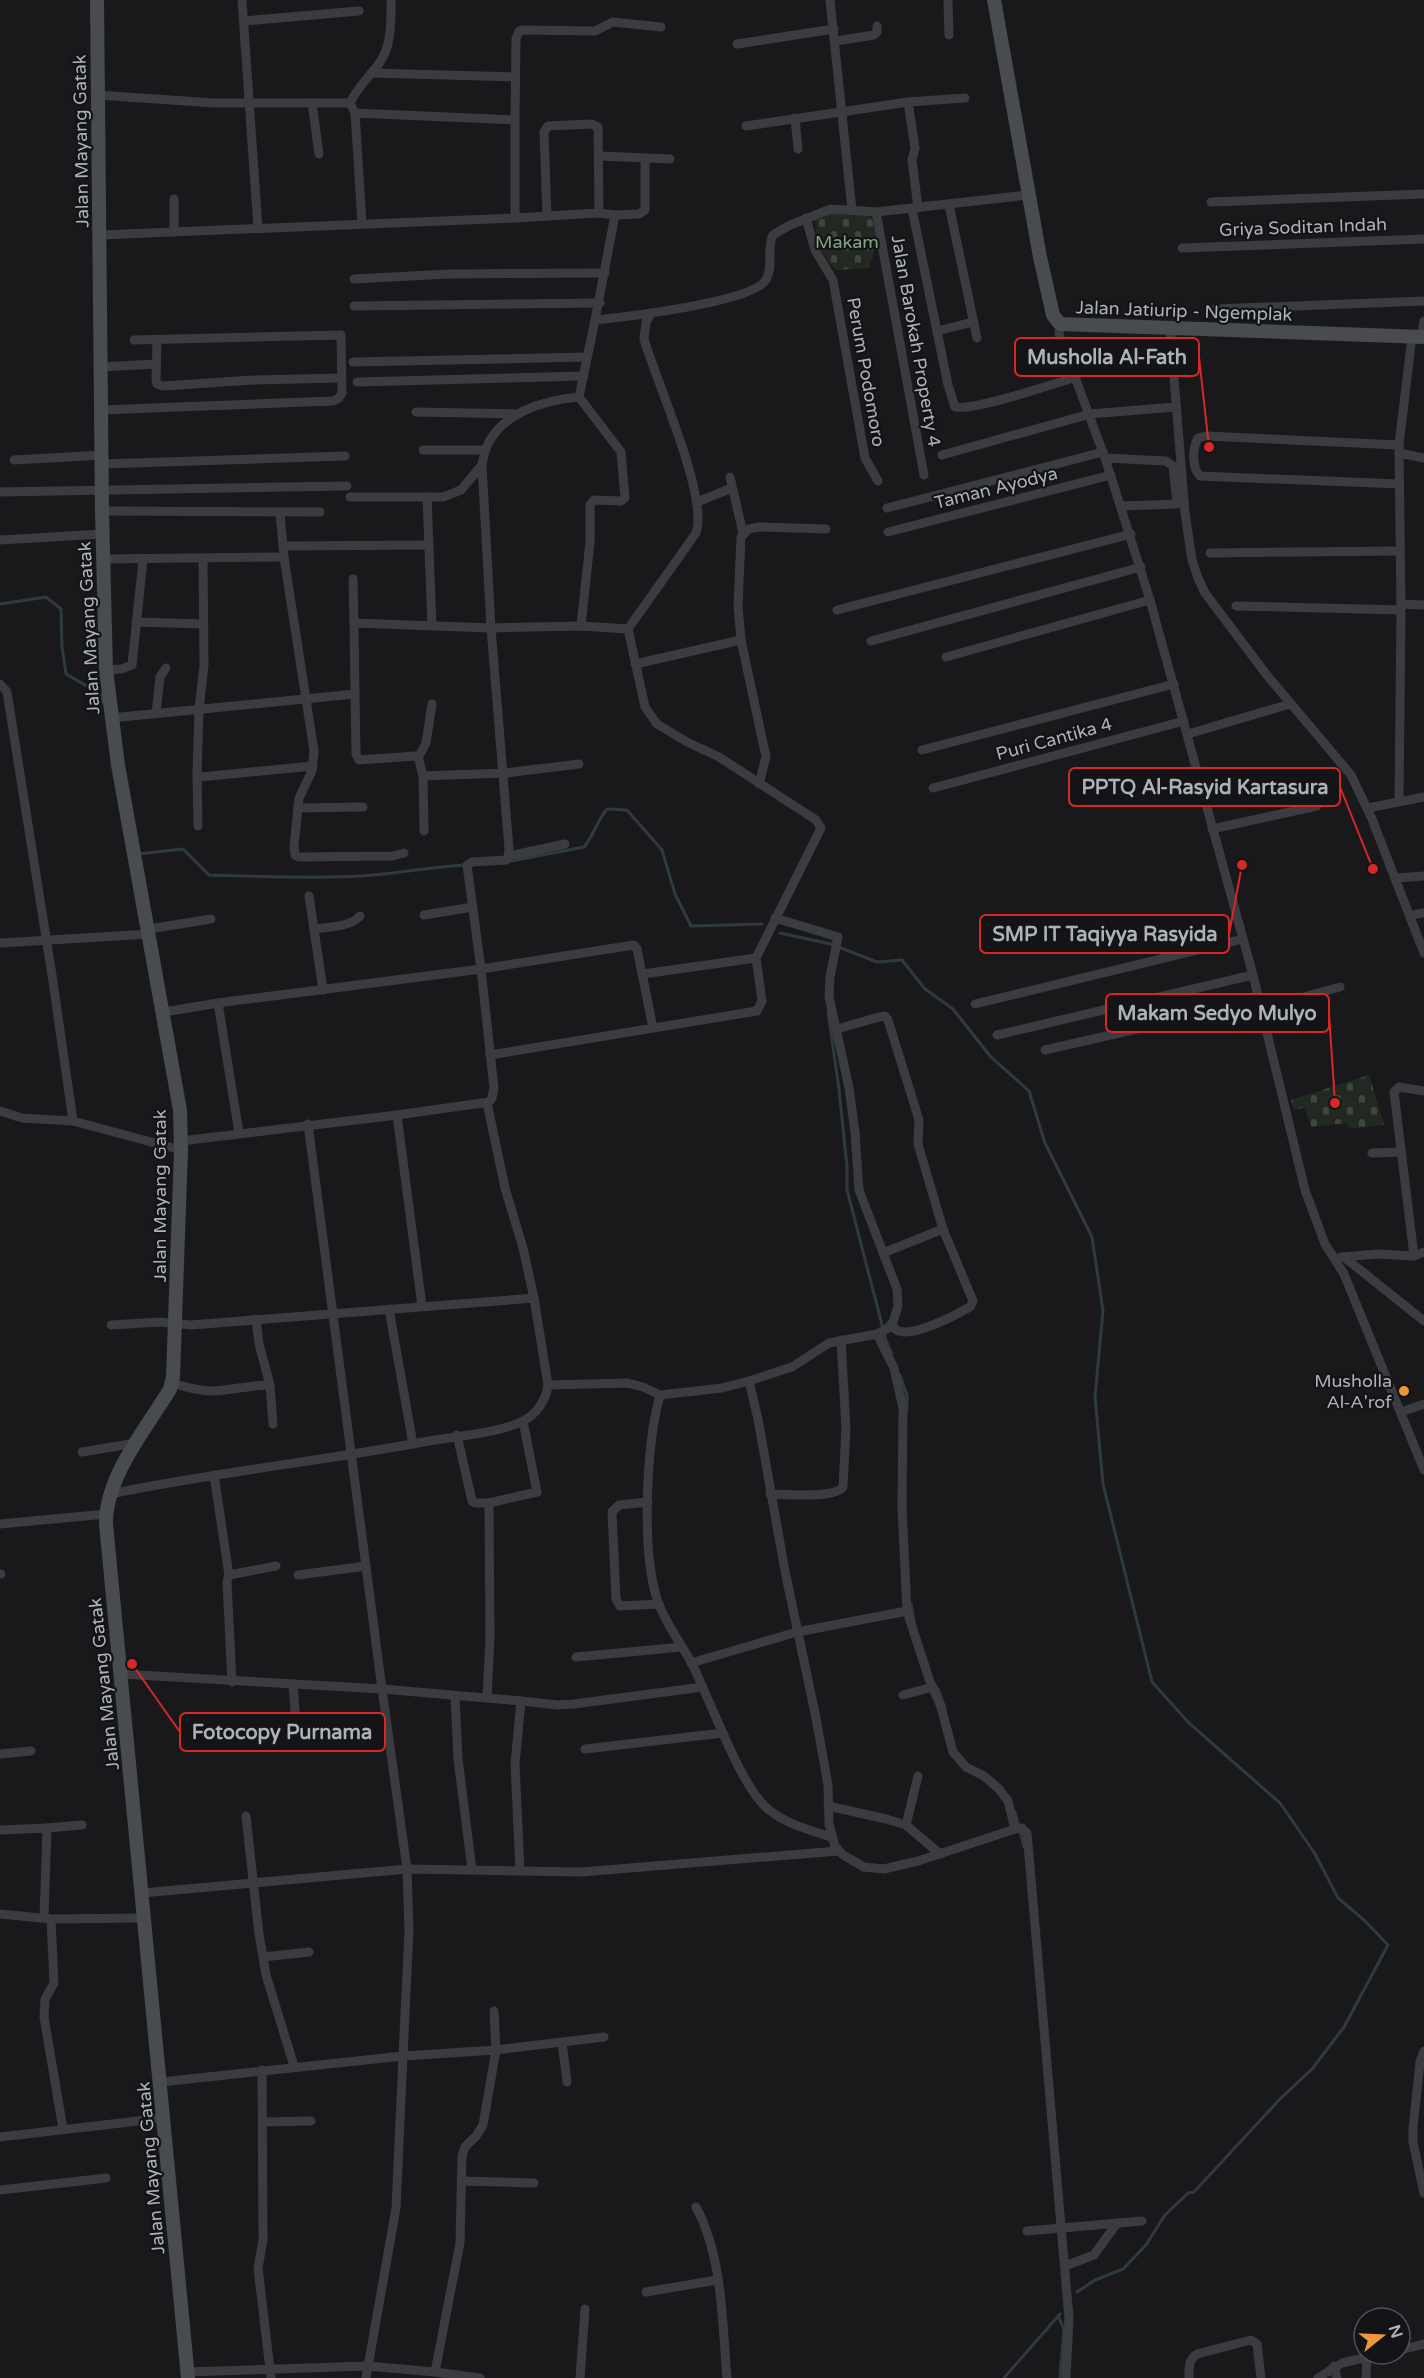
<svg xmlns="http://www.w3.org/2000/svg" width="1424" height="2378" font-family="'Varela Round',sans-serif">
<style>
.cemetery{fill:url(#cemetery-stones)}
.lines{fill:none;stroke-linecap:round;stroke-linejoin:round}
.stream{stroke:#2f3a3f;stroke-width:3}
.street{stroke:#3a3c40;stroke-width:9}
.secondary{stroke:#484b50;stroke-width:14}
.poi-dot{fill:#ed963e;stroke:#141416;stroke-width:2}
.labels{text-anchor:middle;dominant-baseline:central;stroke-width:4.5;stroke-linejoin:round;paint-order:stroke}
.street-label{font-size:18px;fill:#abb2ba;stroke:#141416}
.park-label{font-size:18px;fill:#86a483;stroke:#141416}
.poi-label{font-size:18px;fill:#abb2ba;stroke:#141416;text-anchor:end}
.leader{fill:none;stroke:#d62828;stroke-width:2}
.callout-dot{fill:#d62828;stroke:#141416;stroke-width:2}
.callout{fill:#141416;stroke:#d62828;stroke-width:2}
.callout-label{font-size:20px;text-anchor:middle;font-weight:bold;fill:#abb2ba}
</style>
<defs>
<pattern id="cemetery-stones" width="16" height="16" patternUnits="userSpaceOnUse" patternTransform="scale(1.5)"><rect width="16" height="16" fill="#212921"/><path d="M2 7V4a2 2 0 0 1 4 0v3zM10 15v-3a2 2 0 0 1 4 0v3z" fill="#3f463f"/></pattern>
</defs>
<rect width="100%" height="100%" fill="#19191b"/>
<g class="cemetery">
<path d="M835,213L862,214L872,218L877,242L869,268L836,270C821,255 816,240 815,219Z"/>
<polygon points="1369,1075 1384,1125 1350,1129 1347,1123 1311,1127 1304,1107 1294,1111 1291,1100"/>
</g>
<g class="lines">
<g class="stream">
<polyline points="0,604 46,597 61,609 62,647 66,674 102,695 103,703"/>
<path d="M138,854L183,849L209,875C259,876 310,879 360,876C395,874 430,867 465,865"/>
<path d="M507,862L584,847C594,835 597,821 607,809L627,810L662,850L675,894L691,926L762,924"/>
<polyline points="780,933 831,944 877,962 902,960 925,989 953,1009 990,1056 1029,1091 1045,1143 1092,1237 1103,1311 1095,1397 1103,1484 1152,1682 1189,1723 1280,1803 1314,1852 1338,1898 1364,1920 1388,1945 1344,2027 1312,2069 1279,2100 1194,2192 1188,2193 1165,2215 1146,2245 1123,2269 1095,2280 1077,2292"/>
<polyline points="828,1012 839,1089 847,1167 847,1190 886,1340 892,1354"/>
<polyline points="900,1375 907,1395 907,1409"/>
<polyline points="911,1604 914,1621"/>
<polyline points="938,1689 945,1708"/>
<polyline points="1015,1812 1024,1847"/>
<polyline points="1058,2316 1064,2329 1060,2378"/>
<polyline points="1004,2378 1060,2314"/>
</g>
<g class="street">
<polyline points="242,0 258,228"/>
<polyline points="830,0 852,210"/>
<polyline points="948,0 949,35"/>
<polyline points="244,21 359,11"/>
<polyline points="836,41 874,35 877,32 877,26"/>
<polyline points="737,44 834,29"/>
<polyline points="371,73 515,77"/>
<polyline points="98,95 214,103 350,103 355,113 362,223"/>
<polyline points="908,102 965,98"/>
<polyline points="312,103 319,154"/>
<path d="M350,103C357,88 368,78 378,65C392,47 391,22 391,0"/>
<polyline points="795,118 798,149"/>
<polyline points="515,120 516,39 519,31 523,30 595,31 613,22 661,27"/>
<polyline points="746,126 908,102 915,148 912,160 918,208"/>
<polyline points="600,156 670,159"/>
<polyline points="1211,202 1424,194"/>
<polyline points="949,205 977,338"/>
<path d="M912,209L948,385L955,407C974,411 1053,384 1076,377"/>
<polyline points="876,212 924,475"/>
<polyline points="615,215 639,214 645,210 645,158"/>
<polyline points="547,216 544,132 548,126 591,124 598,127 599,213"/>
<polyline points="515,218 599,213 615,215 595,320"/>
<polyline points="806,218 815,250 833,280 865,458 878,481"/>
<polyline points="174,232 174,199"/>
<polyline points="100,235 515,218 515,120 355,113"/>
<polyline points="1182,248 1424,239"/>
<polyline points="354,279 449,274 605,273"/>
<polyline points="354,306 600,303"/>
<polyline points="1215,309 1424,301"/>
<polyline points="1060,324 1059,334 1105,458 1150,600 1253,975 1305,1190 1325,1244 1344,1274 1424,1470"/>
<polyline points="1170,329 1185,513 1192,560 1198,578 1205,593 1266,674 1351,775 1372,819 1424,953"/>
<polyline points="937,331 973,322"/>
<polyline points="1421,337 1424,321"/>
<polyline points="157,340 156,380 157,384 163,386 253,380 341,378"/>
<polyline points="353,362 587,357"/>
<polyline points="101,367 156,364"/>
<polyline points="357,382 584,376"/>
<polyline points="579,397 621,452 625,498 621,501 594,500 590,505 590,542 581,626"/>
<polyline points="101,410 333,401 339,398 342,393 341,335 134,340"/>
<polyline points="416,412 518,414"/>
<path d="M1399,445L1206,436L1198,438C1192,449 1192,468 1200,476L1399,484"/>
<polyline points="423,450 485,450"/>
<polyline points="1399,453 1424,458"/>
<polyline points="942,455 1090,414 1176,407"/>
<polyline points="1105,458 1166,461 1173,466 1177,504 1121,506"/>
<polyline points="14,460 102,455"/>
<polyline points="102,464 345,456"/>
<polyline points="730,477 743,533"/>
<polyline points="0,492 347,486"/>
<polyline points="350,497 443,497 461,490 482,465"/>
<polyline points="427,497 432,626"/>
<polyline points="697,502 732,488"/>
<polyline points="887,508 1103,452"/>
<polyline points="102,511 320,512"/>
<polyline points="280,513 284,557 314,751 312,771 299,798 294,846 295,855 299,857 392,856 404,853"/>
<polyline points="888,532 1111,475"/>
<polyline points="0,540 102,534"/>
<polyline points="283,546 427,545"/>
<polyline points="1210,553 1400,551"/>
<polyline points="203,558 204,665 199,710 197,775 200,777 313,766"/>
<polyline points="103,559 284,557"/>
<polyline points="353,579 354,623"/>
<polyline points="1401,604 1424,605"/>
<polyline points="1236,606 1401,610"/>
<polyline points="837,610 1131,534"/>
<polyline points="136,622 204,624"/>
<path d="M628,629L696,533C709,497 656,381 644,339L646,322L651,313"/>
<polyline points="871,641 1141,567"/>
<polyline points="946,657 1150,600"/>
<polyline points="635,664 741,640"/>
<polyline points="106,670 122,669 132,665 143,560"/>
<polyline points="0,684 7,692 52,975 73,1121"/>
<polyline points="355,694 356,754 359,760 415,756 419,760 423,776 505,773 579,764"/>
<polyline points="156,714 160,677 166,668"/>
<path d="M111,718L355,694L354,623L491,628L482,465C483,460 484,455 485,451C498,413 544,400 579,397L595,320C625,317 753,302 766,280C774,266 766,249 773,235L790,225L831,209L876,212L1028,195"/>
<polyline points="1188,734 1290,704"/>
<polyline points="922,750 1174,684"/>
<polyline points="418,758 426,743 432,704"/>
<polyline points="197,775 198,826"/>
<polyline points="423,776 424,831"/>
<polyline points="759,784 766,757 741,640 738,606 741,537 749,529 758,527 826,529"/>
<polyline points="933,788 1184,721"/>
<polyline points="1399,801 1401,610 1399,445 1412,336"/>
<polyline points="298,808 363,807"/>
<polyline points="1368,808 1424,797"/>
<polyline points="1212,829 1317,806"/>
<polyline points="509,856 565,844"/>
<polyline points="1396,878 1424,876"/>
<polyline points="309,896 323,990"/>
<polyline points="424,915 473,907"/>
<polyline points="1410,915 1424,913"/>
<polyline points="149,929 211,919"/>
<path d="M314,929C327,927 351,927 360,916"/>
<polyline points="0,943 150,934"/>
<polyline points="643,974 756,958"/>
<polyline points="218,1003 239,1133"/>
<polyline points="975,1004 1243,939"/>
<polyline points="1261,1009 1340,987"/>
<polyline points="164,1012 218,1003 481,969 494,1088 492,1098 489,1102 397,1115 181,1141"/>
<path d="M837,1029L879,1017L885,1016L888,1020L919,1120L918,1144L943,1229L973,1301L970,1307C956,1315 914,1337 899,1331C898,1331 892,1327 891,1326"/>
<polyline points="997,1035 1253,975"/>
<polyline points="1045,1050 1259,1001"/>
<polyline points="490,1055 757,1011 762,1001 756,958 821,828 816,820 719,757 687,742 657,724 645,707 628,629 581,626 491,628 509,849 508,858 506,860 472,862 467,865 481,969 634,945 637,949 653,1028"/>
<polyline points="487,1103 505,1188 523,1248 534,1298"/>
<polyline points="0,1111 22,1118 73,1121 181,1150"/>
<polyline points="397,1115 422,1306"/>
<polyline points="308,1124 382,1689 521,1701 515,1764 520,1871"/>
<polyline points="1372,1153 1401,1152"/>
<polyline points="883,1253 943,1229"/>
<polyline points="1414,1256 1394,1092 1399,1087 1424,1091"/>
<polyline points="1341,1257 1377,1254 1414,1256 1424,1252"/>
<polyline points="1344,1257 1424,1321"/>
<polyline points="389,1309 413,1444"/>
<polyline points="256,1319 259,1344 270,1385 273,1424"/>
<polyline points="877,1334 894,1368 903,1408 902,1508 907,1611 929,1679 941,1707 953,1752 966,1767 984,1776 999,1789 1008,1801 1015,1829"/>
<polyline points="749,1381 758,1419 785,1571 816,1718 828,1785 829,1824 835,1846 843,1855 864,1867 884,1869 918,1861 1015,1829 1022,1828 1027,1833 1069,2318 1066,2378"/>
<path d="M172,1383C186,1387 199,1391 214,1391C233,1390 251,1385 270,1385"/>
<polyline points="548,1385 628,1383 643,1387 660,1395 722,1388 749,1381 792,1367 829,1343 877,1334 887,1329 893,1322 898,1306 897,1289 859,1190 855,1132 849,1088 829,997 830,977 838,937 775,918"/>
<path d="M660,1395C646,1446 641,1553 658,1602C666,1624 680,1642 691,1662C697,1673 701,1684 706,1695C720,1725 744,1790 769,1810C786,1824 810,1830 831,1837"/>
<polyline points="1401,1412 1424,1404"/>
<polyline points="457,1435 472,1501 475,1503 489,1503 490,1638 487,1698"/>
<polyline points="82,1452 136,1443"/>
<polyline points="214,1475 229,1575 227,1582 232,1682"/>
<path d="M110,1494C216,1472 323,1461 429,1441C456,1436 500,1433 523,1421C537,1414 546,1400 548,1385L534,1298L191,1325L160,1322L111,1325"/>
<path d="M770,1494C786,1494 834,1499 843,1487L846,1428L841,1340"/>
<polyline points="648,1502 619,1505 612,1512 616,1599 620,1606 659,1604"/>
<polyline points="489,1503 537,1492 523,1421"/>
<polyline points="0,1524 106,1514"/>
<polyline points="0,1574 1,1574"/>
<polyline points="229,1575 276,1566"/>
<polyline points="298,1575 366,1566"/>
<polyline points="576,1657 682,1647"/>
<polyline points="691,1663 797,1632 907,1611"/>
<polyline points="121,1674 382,1689 407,1869 409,1930 403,2056 496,2050 604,2037"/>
<polyline points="293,1685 297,1735"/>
<polyline points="903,1695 933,1687"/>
<polyline points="455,1696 458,1759 472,1870"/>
<polyline points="521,1701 558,1705 574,1704 703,1687"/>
<polyline points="585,1749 723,1733"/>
<polyline points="0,1754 31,1751"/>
<polyline points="828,1806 886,1819 906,1825 940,1854"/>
<polyline points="246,1816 259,1934 266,1975 294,2066"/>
<polyline points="906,1825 918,1776"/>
<polyline points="47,1828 82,1825"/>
<polyline points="0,1830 47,1828 44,1918"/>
<polyline points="142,1893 407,1869 581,1872 838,1851"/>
<polyline points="0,1914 51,1919 143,1918"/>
<polyline points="51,1919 54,1983 45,1999 44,2017 63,2129"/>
<polyline points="263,1957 309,1952"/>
<polyline points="562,2042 567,2082"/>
<polyline points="1424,2051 1420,2062 1413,2128 1413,2142 1424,2193"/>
<polyline points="262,2070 263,2240 258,2268 271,2378"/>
<polyline points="161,2082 403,2056 396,2208 366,2378"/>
<polyline points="264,2122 311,2121"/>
<polyline points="0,2137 164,2118"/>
<polyline points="461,2181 534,2183"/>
<polyline points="0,2190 106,2178"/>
<path d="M696,2207C723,2257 722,2322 727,2378"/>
<polyline points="1027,2231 1142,2221"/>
<polyline points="1065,2266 1094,2255 1117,2223"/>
<polyline points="646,2292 717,2280"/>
<polyline points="1400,2350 1424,2344"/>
<polyline points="1334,2366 1337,2378"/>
<polyline points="188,2372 367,2366 435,2372 460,2243 462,2156 465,2147 476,2136 483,2125 496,2050 494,2011"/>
<polyline points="435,2372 480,2378"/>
<polyline points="580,2378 585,2309"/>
<path d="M1189,2378C1189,2368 1188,2360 1197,2354L1251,2340L1257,2344L1261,2378"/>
<polyline points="1318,2378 1342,2363 1381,2354"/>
<polyline points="1366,2378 1367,2357"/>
</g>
<g class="secondary">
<path d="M97,0L102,511L106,670L118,765L180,1110L181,1150L173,1377L170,1389C147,1428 105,1477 106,1524L188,2378"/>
<polyline points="994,0 1040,257 1053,315 1060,324 1424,337"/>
</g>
</g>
<circle class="poi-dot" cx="1404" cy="1391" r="6"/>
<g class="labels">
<g class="street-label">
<text transform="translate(81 141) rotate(-91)">Jalan Mayang Gatak</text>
<text transform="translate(1303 227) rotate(-2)">Griya Soditan Indah</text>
<text transform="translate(1184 311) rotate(2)">Jalan Jatiurip - Ngemplak</text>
<text transform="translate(916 341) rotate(80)">Jalan Barokah Property 4</text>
<text transform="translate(866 372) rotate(80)">Perum Podomoro</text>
<text transform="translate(996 488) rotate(-14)">Taman Ayodya</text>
<text transform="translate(89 628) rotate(-93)">Jalan Mayang Gatak</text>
<text transform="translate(1054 739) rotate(-15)">Puri Cantika 4</text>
<text transform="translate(160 1196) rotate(-90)">Jalan Mayang Gatak</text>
<text transform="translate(104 1684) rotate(-96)">Jalan Mayang Gatak</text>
<text transform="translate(151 2168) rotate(-95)">Jalan Mayang Gatak</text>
</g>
<g class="park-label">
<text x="847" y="242">Makam</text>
</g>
<g class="poi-label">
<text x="1392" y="1381">Musholla<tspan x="1392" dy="21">Al-A'rof</tspan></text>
</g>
</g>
<path class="leader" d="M1209 447L1199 357M1373 869L1340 787M1242 865L1229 934M1335 1103L1329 1013M132 1664L180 1732"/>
<g class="callout-dot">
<circle cx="1209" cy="447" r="6"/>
<circle cx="1373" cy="869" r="6"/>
<circle cx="1242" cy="865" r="6"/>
<circle cx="1335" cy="1103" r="6"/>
<circle cx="132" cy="1664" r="6"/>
</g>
<g class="callout">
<rect x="1015" y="338" width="184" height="38" rx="6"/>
<rect x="1069" y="768" width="271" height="38" rx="6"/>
<rect x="980" y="915" width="249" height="38" rx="6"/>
<rect x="1106" y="994" width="223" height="38" rx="6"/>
<rect x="180" y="1713" width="205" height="38" rx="6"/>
</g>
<g class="callout-label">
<text x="1107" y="364">Musholla Al-Fath</text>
<text x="1205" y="794">PPTQ Al-Rasyid Kartasura</text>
<text x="1105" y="941">SMP IT Taqiyya Rasyida</text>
<text x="1217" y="1020">Makam Sedyo Mulyo</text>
<text x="282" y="1739">Fotocopy Purnama</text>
</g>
<g transform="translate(1382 2336) rotate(72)"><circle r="28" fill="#141416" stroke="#505358" stroke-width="1.5"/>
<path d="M0-4.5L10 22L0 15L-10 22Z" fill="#ed963e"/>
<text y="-9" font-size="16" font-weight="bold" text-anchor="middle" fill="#abb2ba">N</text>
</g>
</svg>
